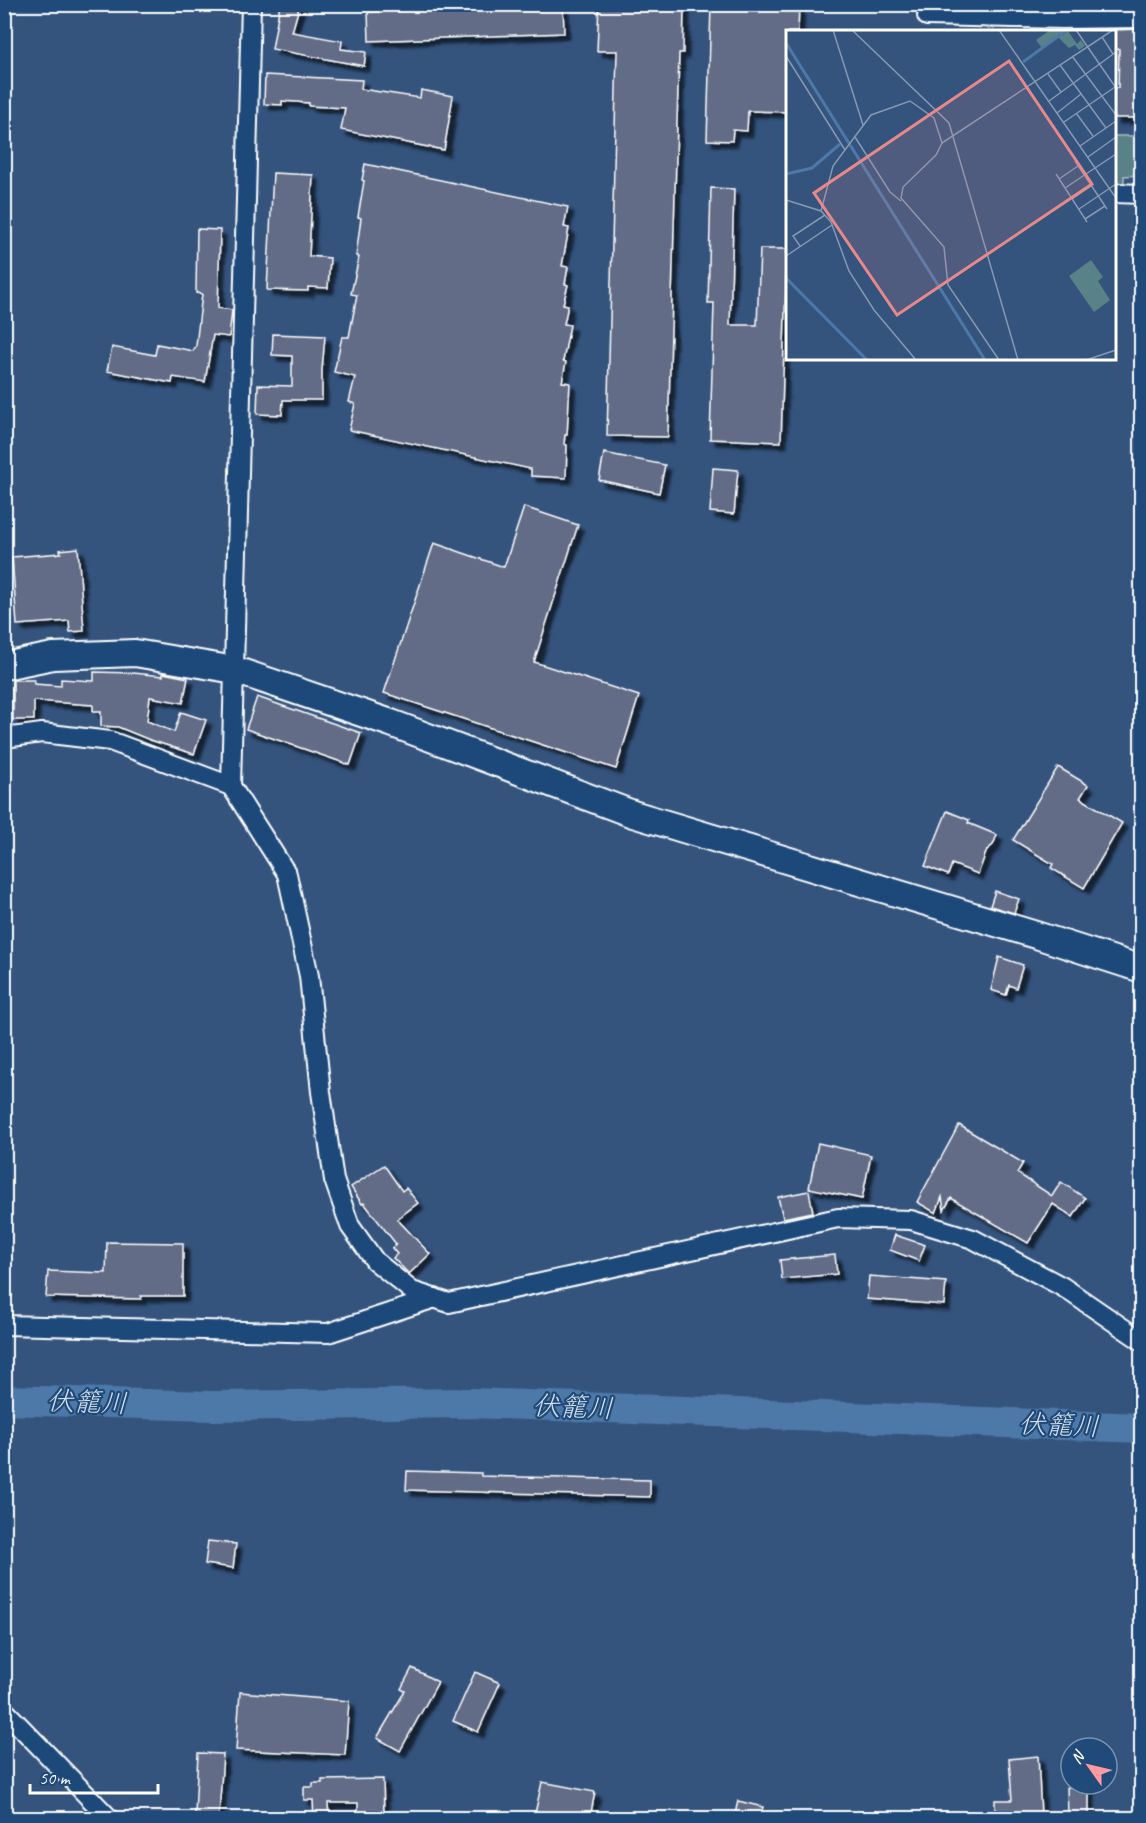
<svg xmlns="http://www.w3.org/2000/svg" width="1146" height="1823" font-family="Caveat,'Klee One',sans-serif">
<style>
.green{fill:#598188;stroke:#acc0c4;stroke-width:1.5}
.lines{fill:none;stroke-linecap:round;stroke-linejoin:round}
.river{stroke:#4d79a8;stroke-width:30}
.building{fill:#646c86;stroke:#fff;stroke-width:1.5;filter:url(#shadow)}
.street-casing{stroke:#fff;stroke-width:22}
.secondary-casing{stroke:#fff;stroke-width:30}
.street{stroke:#1f4a7a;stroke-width:18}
.secondary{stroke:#1f4a7a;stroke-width:26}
.labels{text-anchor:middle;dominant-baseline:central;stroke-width:4.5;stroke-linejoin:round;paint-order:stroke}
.water-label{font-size:27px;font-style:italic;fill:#d2dee9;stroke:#1f4a7a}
.inset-river{fill:none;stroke:#4d79a8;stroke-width:3}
.inset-road{fill:none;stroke:#8598b2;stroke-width:1.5}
.view{fill:#e88989;fill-opacity:0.15;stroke:#e88989;stroke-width:3}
.inset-edge{fill:none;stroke:#fff;stroke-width:3}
</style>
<defs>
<filter id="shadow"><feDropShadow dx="5.5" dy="5.5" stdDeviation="1.5" flood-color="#0009"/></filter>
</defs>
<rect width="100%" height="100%" fill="#34547e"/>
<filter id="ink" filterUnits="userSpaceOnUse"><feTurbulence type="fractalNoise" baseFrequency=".0167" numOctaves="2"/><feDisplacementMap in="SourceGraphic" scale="12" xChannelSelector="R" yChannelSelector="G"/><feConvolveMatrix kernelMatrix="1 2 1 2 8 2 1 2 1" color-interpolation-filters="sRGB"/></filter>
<g filter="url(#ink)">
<polygon class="green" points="1114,136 1141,136 1141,175 1124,176 1124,185 1115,185"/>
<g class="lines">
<polyline class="river" points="4,1400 212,1406 472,1403 1142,1428"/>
</g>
<g class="building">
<polygon points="280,4 300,4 292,32 342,41 341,49 366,52 364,66 272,49"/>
<polygon points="563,4 564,33 369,41 368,12"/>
<polygon points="599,4 684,6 683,53 679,53 668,437 607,436 617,51 597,51"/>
<polygon points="799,4 798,32 788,32 788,112 748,111 747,131 733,130 732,141 707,140 711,5"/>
<polygon points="1142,29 1142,49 1137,49 1136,118 1114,118 1114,88 1118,88 1119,49 1114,49 1114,30"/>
<polygon points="265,75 362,80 361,89 420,98 421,90 453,96 444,150 341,130 345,108 309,106 309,103 282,101 282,105 264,104"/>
<polygon points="365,164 568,207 564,227 569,228 562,266 568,267 565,284 568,285 563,304 568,305 564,324 570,325 563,361 566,362 562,382 570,383 567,435 565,435 564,444 567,445 566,478 531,476 531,469 349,430 355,404 349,402 355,377 334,372 342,337 349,337 357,295 351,294 359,257 356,256 361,218 358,217 364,181 362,180"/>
<polygon points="273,173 313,175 309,256 330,258 328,288 308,287 308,291 267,290"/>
<polygon points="711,188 734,189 730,325 757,325 760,249 787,249 781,442 710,439 714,303 708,303"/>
<polygon points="197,229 220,230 218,308 232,310 229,337 213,335 205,382 173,377 172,383 107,371 112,347 155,355 157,344 193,351 196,346 202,294 196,293"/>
<polygon points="273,334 325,336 322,370 322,400 283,400 282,415 257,414 258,385 292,386 292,356 272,355"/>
<polygon points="604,453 665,465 659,493 599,480"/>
<polygon points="713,468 738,470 734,514 710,512"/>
<polygon points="524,507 578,525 534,662 639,696 616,769 384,693 434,543 504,567"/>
<polygon points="78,548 84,631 70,632 69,621 17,625 12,557 61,553 60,550"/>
<polygon points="94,672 133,673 163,676 163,673 188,678 183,703 150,697 147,721 174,732 181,712 206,720 194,754 150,740 118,727 101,726 101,711 93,711 93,705 34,701 34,720 13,720 13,680 34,680 34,684 61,686 61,679 94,681"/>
<polygon points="257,697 361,733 350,765 246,729"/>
<polygon points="1058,767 1088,785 1080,798 1122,823 1084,888 1051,868 1053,864 1013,840"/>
<polygon points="947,811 969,820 968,823 997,835 993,845 987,850 978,874 952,864 948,875 925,866"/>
<polygon points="995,891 1019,899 1014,913 990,906"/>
<polygon points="999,957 1023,965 1016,988 1009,985 1006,995 991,990"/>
<polygon points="959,1125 1023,1163 1017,1173 1052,1196 1061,1182 1085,1198 1073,1217 1053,1204 1028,1243 951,1198 944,1210 942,1197 936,1213 917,1202"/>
<polygon points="818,1143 871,1155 862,1199 809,1188"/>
<polygon points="384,1165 402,1191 406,1188 418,1203 397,1219 430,1254 409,1274 393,1258 397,1254 392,1248 396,1244 364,1203 362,1204 351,1187"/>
<polygon points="809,1191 813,1212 783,1218 778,1197"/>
<polygon points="895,1235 925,1245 919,1261 890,1250"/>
<polygon points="107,1242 183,1243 183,1296 141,1296 141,1299 46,1297 48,1271 106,1273"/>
<polygon points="835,1255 837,1274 782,1279 780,1260"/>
<polygon points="869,1276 946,1282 944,1305 867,1299"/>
<polygon points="407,1471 481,1473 481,1476 650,1480 650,1497 406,1490"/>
<polygon points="208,1541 236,1544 233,1568 205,1564"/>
<polygon points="412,1668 438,1682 400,1751 377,1738 405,1691 401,1689"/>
<polygon points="475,1672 500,1683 478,1732 453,1721"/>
<polygon points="240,1692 349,1701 345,1755 236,1750"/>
<polygon points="198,1753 223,1754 219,1816 195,1815"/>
<polygon points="1038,1756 1041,1815 1018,1815 1018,1818 995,1818 995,1800 1012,1800 1009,1759"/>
<polygon points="383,1779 384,1815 358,1816 358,1803 328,1803 329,1818 314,1818 313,1800 304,1800 304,1787 313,1787 313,1783 322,1783 322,1780"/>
<polygon points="542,1782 595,1792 590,1818 534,1818"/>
<polygon points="1067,1787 1089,1787 1089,1817 1068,1817"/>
<polygon points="738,1801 763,1807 760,1818 734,1818"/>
</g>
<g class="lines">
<defs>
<g id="street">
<polyline points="927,16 1062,19 1142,18"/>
<polyline points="1114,193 1142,194"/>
<polyline points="4,738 42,733 110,741 231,786 251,4"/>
<polyline points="231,786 287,874 309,976 321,1092 334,1180 350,1226 375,1261 412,1291 449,1303 838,1218 911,1220 973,1239 1063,1287 1142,1341"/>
<polyline points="4,1325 328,1333 435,1298"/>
<polyline points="4,1710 109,1818"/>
</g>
<polyline id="secondary" points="4,666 53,656 135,653 235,670 391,723 633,814 1036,935 1142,969"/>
</defs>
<use href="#street" class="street-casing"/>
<use href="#secondary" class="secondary-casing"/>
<use href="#street" class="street"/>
<use href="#secondary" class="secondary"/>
</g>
</g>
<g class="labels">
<g class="water-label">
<text transform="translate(87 1402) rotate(2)">伏籠川</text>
<text transform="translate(573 1407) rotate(2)">伏籠川</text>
<text transform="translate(1059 1425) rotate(2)">伏籠川</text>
</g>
</g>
<g transform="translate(786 30)">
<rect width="330" height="330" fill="#34547e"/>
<path d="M264,0H281L274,7L282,1L291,14L295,10L299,16L293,20L289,15L283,18L272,7L256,18L250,10ZM305,230L317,247L312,251L324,270L308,282L283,246Z" fill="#598188"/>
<path class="inset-river" d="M0,13L199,330M237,32L281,0M0,144L26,138L54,114M0,248L81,330"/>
<path class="inset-road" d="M47,0L77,95M66,0L163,93L232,330M213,0L330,168M290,0L330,58M316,7L327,24M0,26L59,120M286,26L330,85M274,35L320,98M262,44L275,62M263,71L330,22M271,83L295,64M290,83L307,106M278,92L329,57M69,107L104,162L115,171M156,113L150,125L117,157L115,168L158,217L162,255L213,330M294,116L330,91M302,127L330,107M289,131L321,179M270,144L301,192M273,149L292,136M279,158L330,124M286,169L305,156M0,170L35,181L45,192L63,241L88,280L130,330M293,179L330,154M35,181L47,136L85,85L124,71L148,88L156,113L327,0M299,189L319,176M14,216L7,206L39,185M0,226L46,195M300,330L330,320"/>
<path class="view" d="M223,31L306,154L111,285L28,163Z"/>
<rect width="330" height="330" class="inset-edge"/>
</g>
<rect width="1146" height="1823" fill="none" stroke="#1f4a7a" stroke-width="24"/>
<rect x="12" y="12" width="1122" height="1799" fill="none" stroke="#fff" stroke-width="2" filter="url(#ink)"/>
<g transform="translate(1089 1766) rotate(304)"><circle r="28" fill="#1f4a7a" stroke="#7992af" stroke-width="1.5"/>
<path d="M0-4.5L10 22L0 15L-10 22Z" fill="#ff9aa2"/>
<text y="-9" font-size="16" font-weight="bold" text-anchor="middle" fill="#ffffff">N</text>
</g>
<path d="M30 1784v9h128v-9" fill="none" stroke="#ffffff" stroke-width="3"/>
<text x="39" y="1784" font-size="18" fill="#ffffff" stroke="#1f4a7a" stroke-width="4.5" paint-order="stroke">50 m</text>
</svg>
